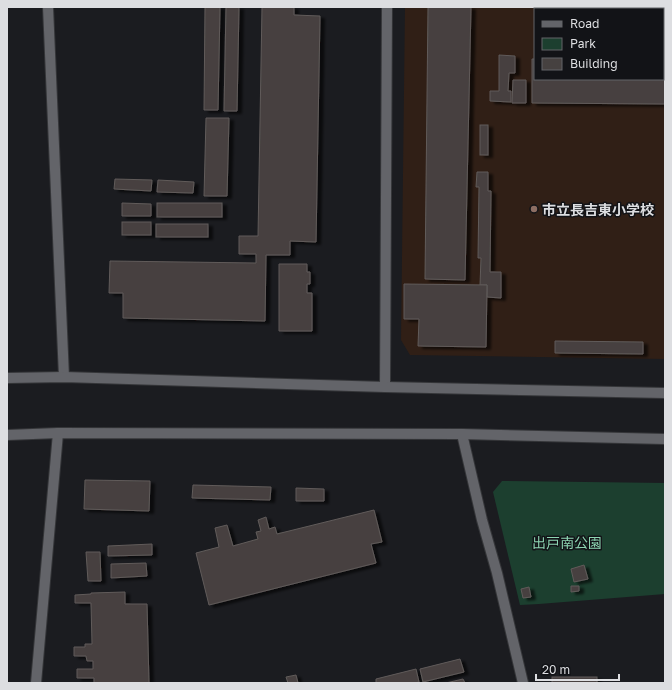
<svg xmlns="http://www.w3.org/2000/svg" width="672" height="690" font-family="'Golos Text','Noto Sans JP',sans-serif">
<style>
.education{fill:#301f16;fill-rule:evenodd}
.green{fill:#1c3f2f}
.building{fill:#464140;stroke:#615b5a;filter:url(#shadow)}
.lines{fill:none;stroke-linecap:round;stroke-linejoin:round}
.minor-casing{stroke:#353639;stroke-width:12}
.tertiary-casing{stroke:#353639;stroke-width:12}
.minor{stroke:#636469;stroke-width:10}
.tertiary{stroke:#636469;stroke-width:10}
.education-dot{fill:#8d6e63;stroke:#121317;stroke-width:1.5}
.labels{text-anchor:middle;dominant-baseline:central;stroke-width:3;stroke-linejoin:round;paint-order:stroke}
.poi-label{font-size:14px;font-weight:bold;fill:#dddee1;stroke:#121317;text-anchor:start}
.park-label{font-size:14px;fill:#8dd5b2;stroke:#121317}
</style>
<defs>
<filter id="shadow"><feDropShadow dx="4.5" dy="2.5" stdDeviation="1" flood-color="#0009"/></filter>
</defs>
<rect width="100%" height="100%" fill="#1b1c20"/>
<path class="education" d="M405,7H665V359L410,355L401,340ZM535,9H663V79H535Z"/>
<polygon class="green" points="502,481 665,483 665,594 539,604 520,605 493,492"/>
<g class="building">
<polygon points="205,7 220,7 218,110 204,110"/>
<polygon points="226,7 239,7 237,111 224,111"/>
<polygon points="262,7 294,7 294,15 320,16 316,242 290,241 290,255 266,255 265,321 123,318 123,293 109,293 110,261 256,263 256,254 239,254 239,236 258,236"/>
<polygon points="428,7 471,7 465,280 425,279"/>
<polygon points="650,7 665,7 665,18 663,17 663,9 652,9"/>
<polygon points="499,55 515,56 515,73 509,73 508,91 511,91 511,102 490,101 490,91 499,91"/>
<polygon points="532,59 535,59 535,79 663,79 663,61 665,61 665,104 532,103"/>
<polygon points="513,80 526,80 526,103 512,103"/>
<polygon points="206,118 229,118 227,196 204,196"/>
<rect x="480" y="125" width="8" height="30"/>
<polygon points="477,172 488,172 488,191 491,191 490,272 501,272 501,298 487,297 487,285 480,285 481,258 478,258 479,187 476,187"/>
<polygon points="115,179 152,180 151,191 114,189"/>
<polygon points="158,180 194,182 193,193 157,192"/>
<polygon points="122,203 151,204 151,216 122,216"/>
<rect x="157" y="203" width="65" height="14"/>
<rect x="122" y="222" width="29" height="13"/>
<rect x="156" y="224" width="52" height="13"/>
<polygon points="279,264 307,264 307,272 310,272 310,284 307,284 307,293 312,293 312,331 279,331"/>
<polygon points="404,284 487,285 486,347 418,346 419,319 404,319"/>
<polygon points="555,341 643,342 643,354 555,353"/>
<polygon points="85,480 150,481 149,511 84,509"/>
<polygon points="193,485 271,487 270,500 192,498"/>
<polygon points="296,488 324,489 324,501 296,501"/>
<polygon points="374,510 382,542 371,544 376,563 209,605 196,553 219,547 215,528 227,525 233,546 258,539 256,532 261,531 258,520 266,517 269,529 275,527 277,534"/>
<polygon points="152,544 152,555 108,556 108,546"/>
<polygon points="86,552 100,552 101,581 88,581"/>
<polygon points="146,563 147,576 111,578 111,564"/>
<polygon points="584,565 588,579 574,582 571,569"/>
<polygon points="571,586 579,586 579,591 571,592"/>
<polygon points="529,587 531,597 523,598 521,589"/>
<polygon points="125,592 125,604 147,604 149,683 94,683 94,678 77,678 77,669 93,669 93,661 87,661 86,656 74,656 74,647 85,647 85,644 92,644 91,603 75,603 75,595 91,594 91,593"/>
<polygon points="460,659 464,672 423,682 420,669"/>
<polygon points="416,669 419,682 414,683 376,683 376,679"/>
<polygon points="296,675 298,683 288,683 286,677"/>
<rect x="552" y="677" width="45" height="6"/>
<polygon points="463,679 465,683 446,683"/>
</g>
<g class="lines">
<defs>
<g id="minor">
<polyline points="48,7 64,377"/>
<polyline points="385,387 387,7"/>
<polyline points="462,434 482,520 497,573 523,683"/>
<polyline points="36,683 58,433"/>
</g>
<g id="tertiary">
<polyline points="7,378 64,377 385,387 665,393"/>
<polyline points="7,435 58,433 462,434 665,439"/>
</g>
</defs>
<use href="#minor" class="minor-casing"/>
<use href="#tertiary" class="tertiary-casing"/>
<use href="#minor" class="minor"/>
<use href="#tertiary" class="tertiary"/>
</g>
<circle class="education-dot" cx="534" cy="209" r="4"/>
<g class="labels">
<g class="poi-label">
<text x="542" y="209">市立長吉東小学校</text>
</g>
<g class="park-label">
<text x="567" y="542">出戸南公園</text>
</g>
</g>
<rect width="672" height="690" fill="none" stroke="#dddee1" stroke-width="16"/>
<rect x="534" y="8" width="130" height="72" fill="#121317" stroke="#636468"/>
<rect x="542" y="21" width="20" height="6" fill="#636469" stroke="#636468"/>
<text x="570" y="28" font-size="12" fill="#dddee1">Road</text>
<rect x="542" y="38" width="20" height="12" fill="#1c3f2f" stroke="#636468"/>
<text x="570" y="48" font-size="12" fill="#dddee1">Park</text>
<rect x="542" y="58" width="20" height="12" fill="#464140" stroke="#636468"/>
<text x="570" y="68" font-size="12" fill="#dddee1">Building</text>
<path d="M536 674v6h83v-6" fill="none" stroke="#dddee1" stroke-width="2"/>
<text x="542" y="674" font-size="12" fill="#dddee1" stroke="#121317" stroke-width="3" paint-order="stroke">20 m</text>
</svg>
